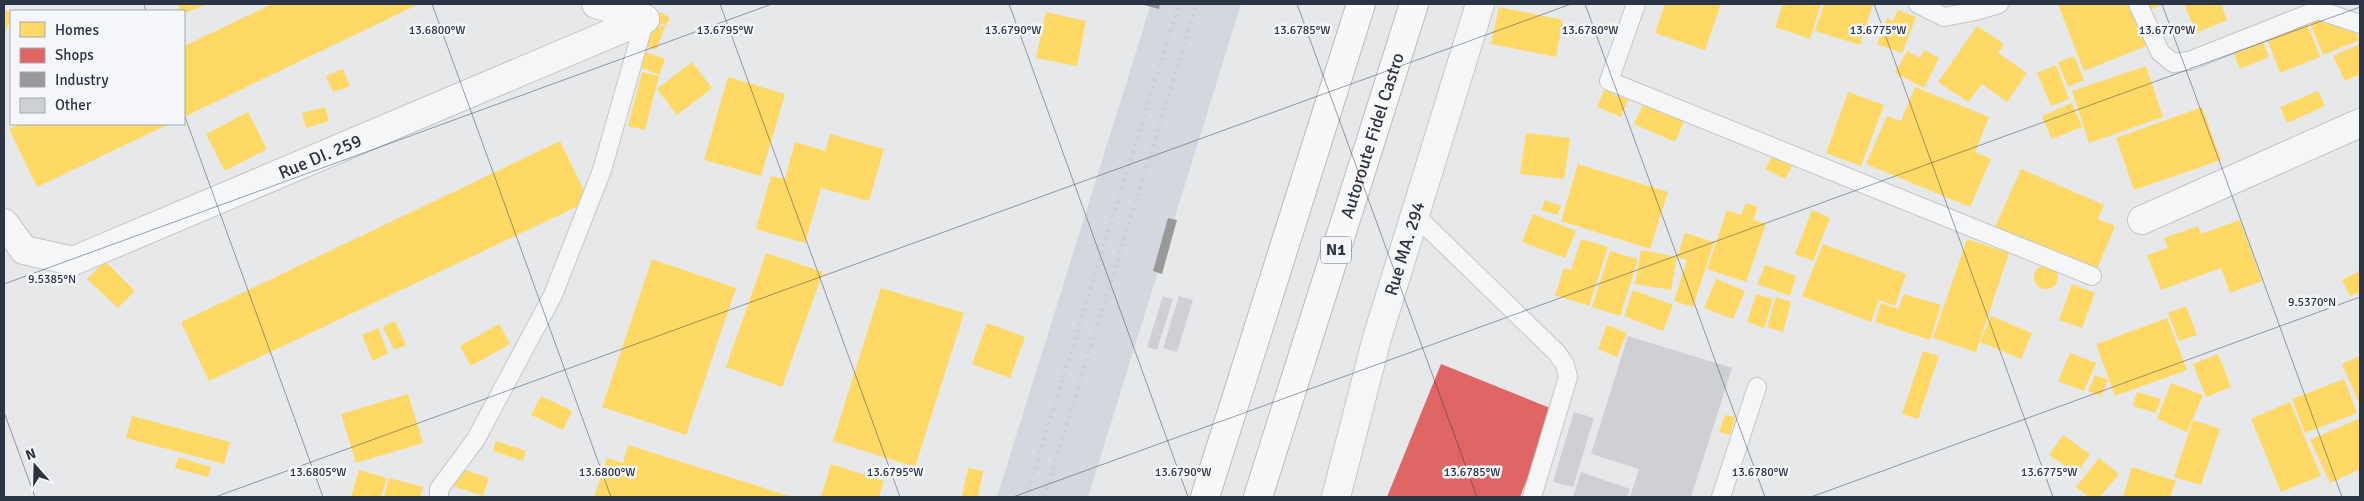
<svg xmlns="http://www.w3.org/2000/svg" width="2364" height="501" font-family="Signika,sans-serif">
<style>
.built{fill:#d4d7dd}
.homes{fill:#ffd966}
.shops{fill:#e06666}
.industry{fill:#999}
.building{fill:#ced0d3}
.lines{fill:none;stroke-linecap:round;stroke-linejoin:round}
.lane-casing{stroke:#c4c6c8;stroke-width:20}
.street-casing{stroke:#c4c6c8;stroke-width:30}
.highway-casing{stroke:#b8bbbf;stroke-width:30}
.lane{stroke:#f5f6f7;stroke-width:18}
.street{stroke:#f5f6f7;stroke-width:28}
.highway{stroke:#f8f8f8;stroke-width:28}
.rail{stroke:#cecfd2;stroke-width:4;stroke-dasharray:2.5 5;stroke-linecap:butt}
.ticks{fill:none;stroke:#2b3445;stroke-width:1;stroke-opacity:0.45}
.labels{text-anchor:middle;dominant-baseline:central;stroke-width:5;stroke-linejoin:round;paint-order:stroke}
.shield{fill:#f4f6f9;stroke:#676e7b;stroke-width:1}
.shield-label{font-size:16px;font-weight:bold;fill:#2b3445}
.street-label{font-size:18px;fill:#2b3445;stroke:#f4f6f9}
.ticks-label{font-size:12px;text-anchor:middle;fill:#2b3445;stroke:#f4f6f9;stroke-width:5;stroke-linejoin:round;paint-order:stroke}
</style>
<rect width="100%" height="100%" fill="#e6e8ea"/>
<polygon class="built" points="1151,4 1241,4 1088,497 997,497"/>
<g class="homes">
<polygon points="178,4 208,4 184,13 180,11"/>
<polygon points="272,4 416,4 417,5 184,117 184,46"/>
<polygon points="1665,4 1721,4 1705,50 1655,33"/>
<polygon points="1783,4 1821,4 1810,39 1775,27"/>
<polygon points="1824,4 1873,4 1860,45 1815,31"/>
<polygon points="2058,4 2129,4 2146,46 2084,71"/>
<polygon points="2149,4 2164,4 2151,9"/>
<polygon points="2184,4 2221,4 2227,20 2196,33"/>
<polygon points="1499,7 1563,20 1556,57 1491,44"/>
<polygon points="4,9 11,13 11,19 4,35"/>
<polygon points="1898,10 1916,17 1902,53 1877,44 1887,18 1893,21"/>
<polygon points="661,12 670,18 666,26 656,21"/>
<polygon points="1046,12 1086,21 1077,66 1036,58"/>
<polygon points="2329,16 2355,30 2359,40 2323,55 2310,23"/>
<polygon points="2305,18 2320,57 2280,73 2265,34"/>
<polygon points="650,22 665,27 656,50 642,44"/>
<polygon points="1977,26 2004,44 1998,53 2027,73 2007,102 1982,84 1968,102 1938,82"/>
<polygon points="2261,37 2269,57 2240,69 2232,48"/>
<polygon points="2360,44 2360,74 2345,81 2333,56"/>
<polygon points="1924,50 1939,58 1924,88 1895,73 1907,51 1920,58"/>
<polygon points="643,51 665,59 659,75 637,66"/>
<polygon points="2074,56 2084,80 2068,87 2058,62"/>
<polygon points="692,62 712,88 677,115 657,89"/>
<polygon points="2056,65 2069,99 2051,106 2037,73"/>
<polygon points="2146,66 2163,117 2089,143 2072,91"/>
<polygon points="343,69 350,86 333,92 326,76"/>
<polygon points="642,72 659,76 645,130 628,126"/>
<polygon points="728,77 785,94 761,176 704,160"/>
<polygon points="1915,87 1989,117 1975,152 1991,159 1970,207 1866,164 1887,116 1901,121"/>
<polygon points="1604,90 1628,100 1621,117 1597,107"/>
<polygon points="2318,91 2325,106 2287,123 2280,107"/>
<polygon points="1848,92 1884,105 1861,166 1826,153"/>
<polygon points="1645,100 1685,119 1675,142 1634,124"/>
<polygon points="2072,103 2082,127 2052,139 2042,116"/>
<polygon points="325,107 329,121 306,128 302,113"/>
<polygon points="2202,107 2221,160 2134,190 2116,138"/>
<polygon points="248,112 267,149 225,171 206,134"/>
<polygon points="21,124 169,124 37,187 9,129"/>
<polygon points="1526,133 1570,138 1564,179 1520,174"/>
<polygon points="830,134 884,149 869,201 821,188 805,243 756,229 771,176 785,179 795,142 825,151"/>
<polygon points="560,141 589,201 209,381 181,322"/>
<polygon points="1773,154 1793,164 1785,179 1765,169"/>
<polygon points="1578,164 1668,192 1650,249 1561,221"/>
<polygon points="2021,169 2104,205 2098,219 2115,226 2097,269 1995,227"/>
<polygon points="1545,200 1561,206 1558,215 1541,210"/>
<polygon points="1746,203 1758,207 1753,220 1766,224 1746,282 1707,269 1727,210 1741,215"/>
<polygon points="1812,210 1830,218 1813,261 1795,254"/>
<polygon points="1533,214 1576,231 1565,258 1522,242"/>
<polygon points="2240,220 2262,281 2230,293 2221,268 2161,290 2147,255 2168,248 2164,238 2198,226 2201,234"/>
<polygon points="1685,233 1714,242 1693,307 1674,301 1687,260 1677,257"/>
<polygon points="1581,239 1608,247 1589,306 1555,295 1564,268 1571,270"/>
<polygon points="1967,239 2009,253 1976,352 1933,338"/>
<polygon points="1823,244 1906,274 1895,306 1879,300 1871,322 1802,296"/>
<polygon points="1641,250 1677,257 1671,290 1635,284"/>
<polygon points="1610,251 1638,259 1620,316 1592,307"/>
<polygon points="766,253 823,272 782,387 726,367"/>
<polygon points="652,259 736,288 686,435 602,407"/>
<polygon points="105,261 135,291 118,308 87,279"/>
<circle cx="2046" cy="277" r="12"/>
<polygon points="1765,265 1796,276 1790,296 1757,284"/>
<polygon points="2360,271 2360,292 2350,296 2342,280"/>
<polygon points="1716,279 1745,291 1733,319 1704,308"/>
<polygon points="2072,284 2095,293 2082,328 2059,320"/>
<polygon points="881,288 964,313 915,467 833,441"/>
<polygon points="1633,290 1673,305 1663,331 1624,316"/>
<polygon points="1756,294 1773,299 1764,328 1747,322"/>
<polygon points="1904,294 1941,305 1930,340 1875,322 1881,303 1898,309"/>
<polygon points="1776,297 1791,302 1783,332 1767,327"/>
<polygon points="2186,306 2197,335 2179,341 2168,313"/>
<polygon points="1991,316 2032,333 2021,359 1980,342"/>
<polygon points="2167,318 2187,370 2115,396 2096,344"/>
<polygon points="395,321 406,345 394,350 383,327"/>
<polygon points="987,323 1025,337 1010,378 972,364"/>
<polygon points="499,324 510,344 471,366 460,346"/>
<polygon points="1607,325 1627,333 1617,357 1598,349"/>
<polygon points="378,328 388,353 373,361 362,335"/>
<polygon points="1923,351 1939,356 1918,419 1902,414"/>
<polygon points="2070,353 2096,363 2084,391 2058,381"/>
<polygon points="2218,354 2231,387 2206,397 2193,364"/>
<polygon points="2360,356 2360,405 2342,364"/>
<polygon points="2095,375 2108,380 2101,396 2088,391"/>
<polygon points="2344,379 2357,413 2305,433 2292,399"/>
<polygon points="2171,383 2203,395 2187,432 2157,419"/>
<polygon points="2137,392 2161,399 2156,413 2133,406"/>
<polygon points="408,394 423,443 356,463 341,414"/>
<polygon points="541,396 572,411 563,430 531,415"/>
<polygon points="2290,402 2321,476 2281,492 2251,419"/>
<polygon points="1725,415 1735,417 1730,435 1719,432"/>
<polygon points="132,416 230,442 224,464 126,438"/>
<polygon points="2360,418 2360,469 2330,483 2310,440"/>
<polygon points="2193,420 2220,429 2201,485 2174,477"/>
<polygon points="2063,435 2090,454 2077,473 2049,455"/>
<polygon points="496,441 526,451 523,461 493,451"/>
<polygon points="628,445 792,497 594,497 607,458 623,463"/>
<polygon points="178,457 211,467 208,477 175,468"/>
<polygon points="2099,458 2119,474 2100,497 2089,497 2076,487"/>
<polygon points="831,464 884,481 879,497 821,497"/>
<polygon points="2132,467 2176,481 2170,497 2123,497"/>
<polygon points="459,468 489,478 483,496 453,486"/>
<polygon points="968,468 983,471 978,497 962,497"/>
<polygon points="359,470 387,478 381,497 351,497"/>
<polygon points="389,478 423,487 420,497 384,497"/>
</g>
<polygon class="shops" points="1441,364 1555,410 1520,497 1387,497"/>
<g class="industry">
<polygon points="1140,4 1160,4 1159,9"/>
<polygon points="1168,218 1177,220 1162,274 1153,271"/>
</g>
<g class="building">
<polygon points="1163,296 1173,299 1157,350 1147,347"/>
<polygon points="1179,296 1193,300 1177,352 1163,348"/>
<polygon points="1628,336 1732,368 1691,497 1630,497 1639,469 1591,454"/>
<polygon points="1574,412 1594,418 1573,487 1553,482"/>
<polygon points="1581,472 1630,489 1627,497 1573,497"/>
</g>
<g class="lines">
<defs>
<g id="lane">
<polyline points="1636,4 1609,81 2092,276"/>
<polyline points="1918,4 1944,17 1976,11 1999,4"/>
<polyline points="2138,4 2160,52 2173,63 2189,61 2318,10 2360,24"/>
<polyline points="1415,215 1557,353 1565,365 1568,377 1532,497"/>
<polyline points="439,497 439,489 476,439 553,295 602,170 645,19"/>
<polyline points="1721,497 1757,387"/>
</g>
<g id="street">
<polyline points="596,4 645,19"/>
<polyline points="2142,220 2360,123"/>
<path id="s1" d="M4,223L24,250L73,261L645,19"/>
<path id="s2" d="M1336,497L1377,338L1480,4"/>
</g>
<g id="highway">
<polyline points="1205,497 1361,4"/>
<path id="s3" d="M1258,497L1414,4"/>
</g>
</defs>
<use href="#lane" class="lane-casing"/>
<use href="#street" class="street-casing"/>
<use href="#highway" class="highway-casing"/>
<use href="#lane" class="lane"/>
<use href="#street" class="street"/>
<use href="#highway" class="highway"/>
<g class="rail">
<polyline points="1026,497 1179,4"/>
<polyline points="1044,497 1197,4"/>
</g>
</g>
<path class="ticks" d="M144,4L146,11M432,4L611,497M720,4L900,497M1009,4L1188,497M1297,4L1477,497M1585,4L1765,497M1874,4L2053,497M2162,4L2342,497M184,114L323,497M4,284L772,4M4,412L35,497M215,497L1571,4M1013,497L2360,7M1811,497L2360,297"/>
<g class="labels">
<rect class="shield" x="1321" y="236.5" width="30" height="27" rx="4"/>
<g class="shield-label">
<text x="1336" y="250">N1</text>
</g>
<g class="street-label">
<text stroke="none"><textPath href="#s3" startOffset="379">Autoroute Fidel Castro</textPath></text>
<text stroke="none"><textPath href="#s1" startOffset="352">Rue DI. 259</textPath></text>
<text stroke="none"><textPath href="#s2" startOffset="258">Rue MA. 294</textPath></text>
</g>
</g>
<g class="ticks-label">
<text x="437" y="34">13.6800°W</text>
<text x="725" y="34">13.6795°W</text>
<text x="1013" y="34">13.6790°W</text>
<text x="1302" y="34">13.6785°W</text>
<text x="1590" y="34">13.6780°W</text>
<text x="1878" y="34">13.6775°W</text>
<text x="2167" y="34">13.6770°W</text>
<text x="52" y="283">9.5385°N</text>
<text x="2312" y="306">9.5370°N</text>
<text x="318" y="476">13.6805°W</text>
<text x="607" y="476">13.6800°W</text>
<text x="895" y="476">13.6795°W</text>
<text x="1183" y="476">13.6790°W</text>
<text x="1472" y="476">13.6785°W</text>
<text x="1760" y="476">13.6780°W</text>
<text x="2049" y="476">13.6775°W</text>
</g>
<rect width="2364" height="501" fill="none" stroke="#2b3445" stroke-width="10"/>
<rect x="10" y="10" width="175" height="115" fill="#f4f6f9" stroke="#a4a8b1"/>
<rect x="20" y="22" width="25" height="15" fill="#ffd966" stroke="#a4a8b1"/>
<text x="55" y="35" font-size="15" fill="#2b3445">Homes</text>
<rect x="20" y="48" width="25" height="15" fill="#e06666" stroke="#a4a8b1"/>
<text x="55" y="60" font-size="15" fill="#2b3445">Shops</text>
<rect x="20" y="72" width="25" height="15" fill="#999999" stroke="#a4a8b1"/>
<text x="55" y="85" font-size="15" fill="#2b3445">Industry</text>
<rect x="20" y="98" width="25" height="15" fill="#ced0d3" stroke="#a4a8b1"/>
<text x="55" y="110" font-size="15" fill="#2b3445">Other</text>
<g transform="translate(35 466) rotate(340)" stroke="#f4f6f9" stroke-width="4" paint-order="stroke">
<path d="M0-4L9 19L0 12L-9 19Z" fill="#2b3445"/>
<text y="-8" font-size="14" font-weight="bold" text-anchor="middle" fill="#2b3445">N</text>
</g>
</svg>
